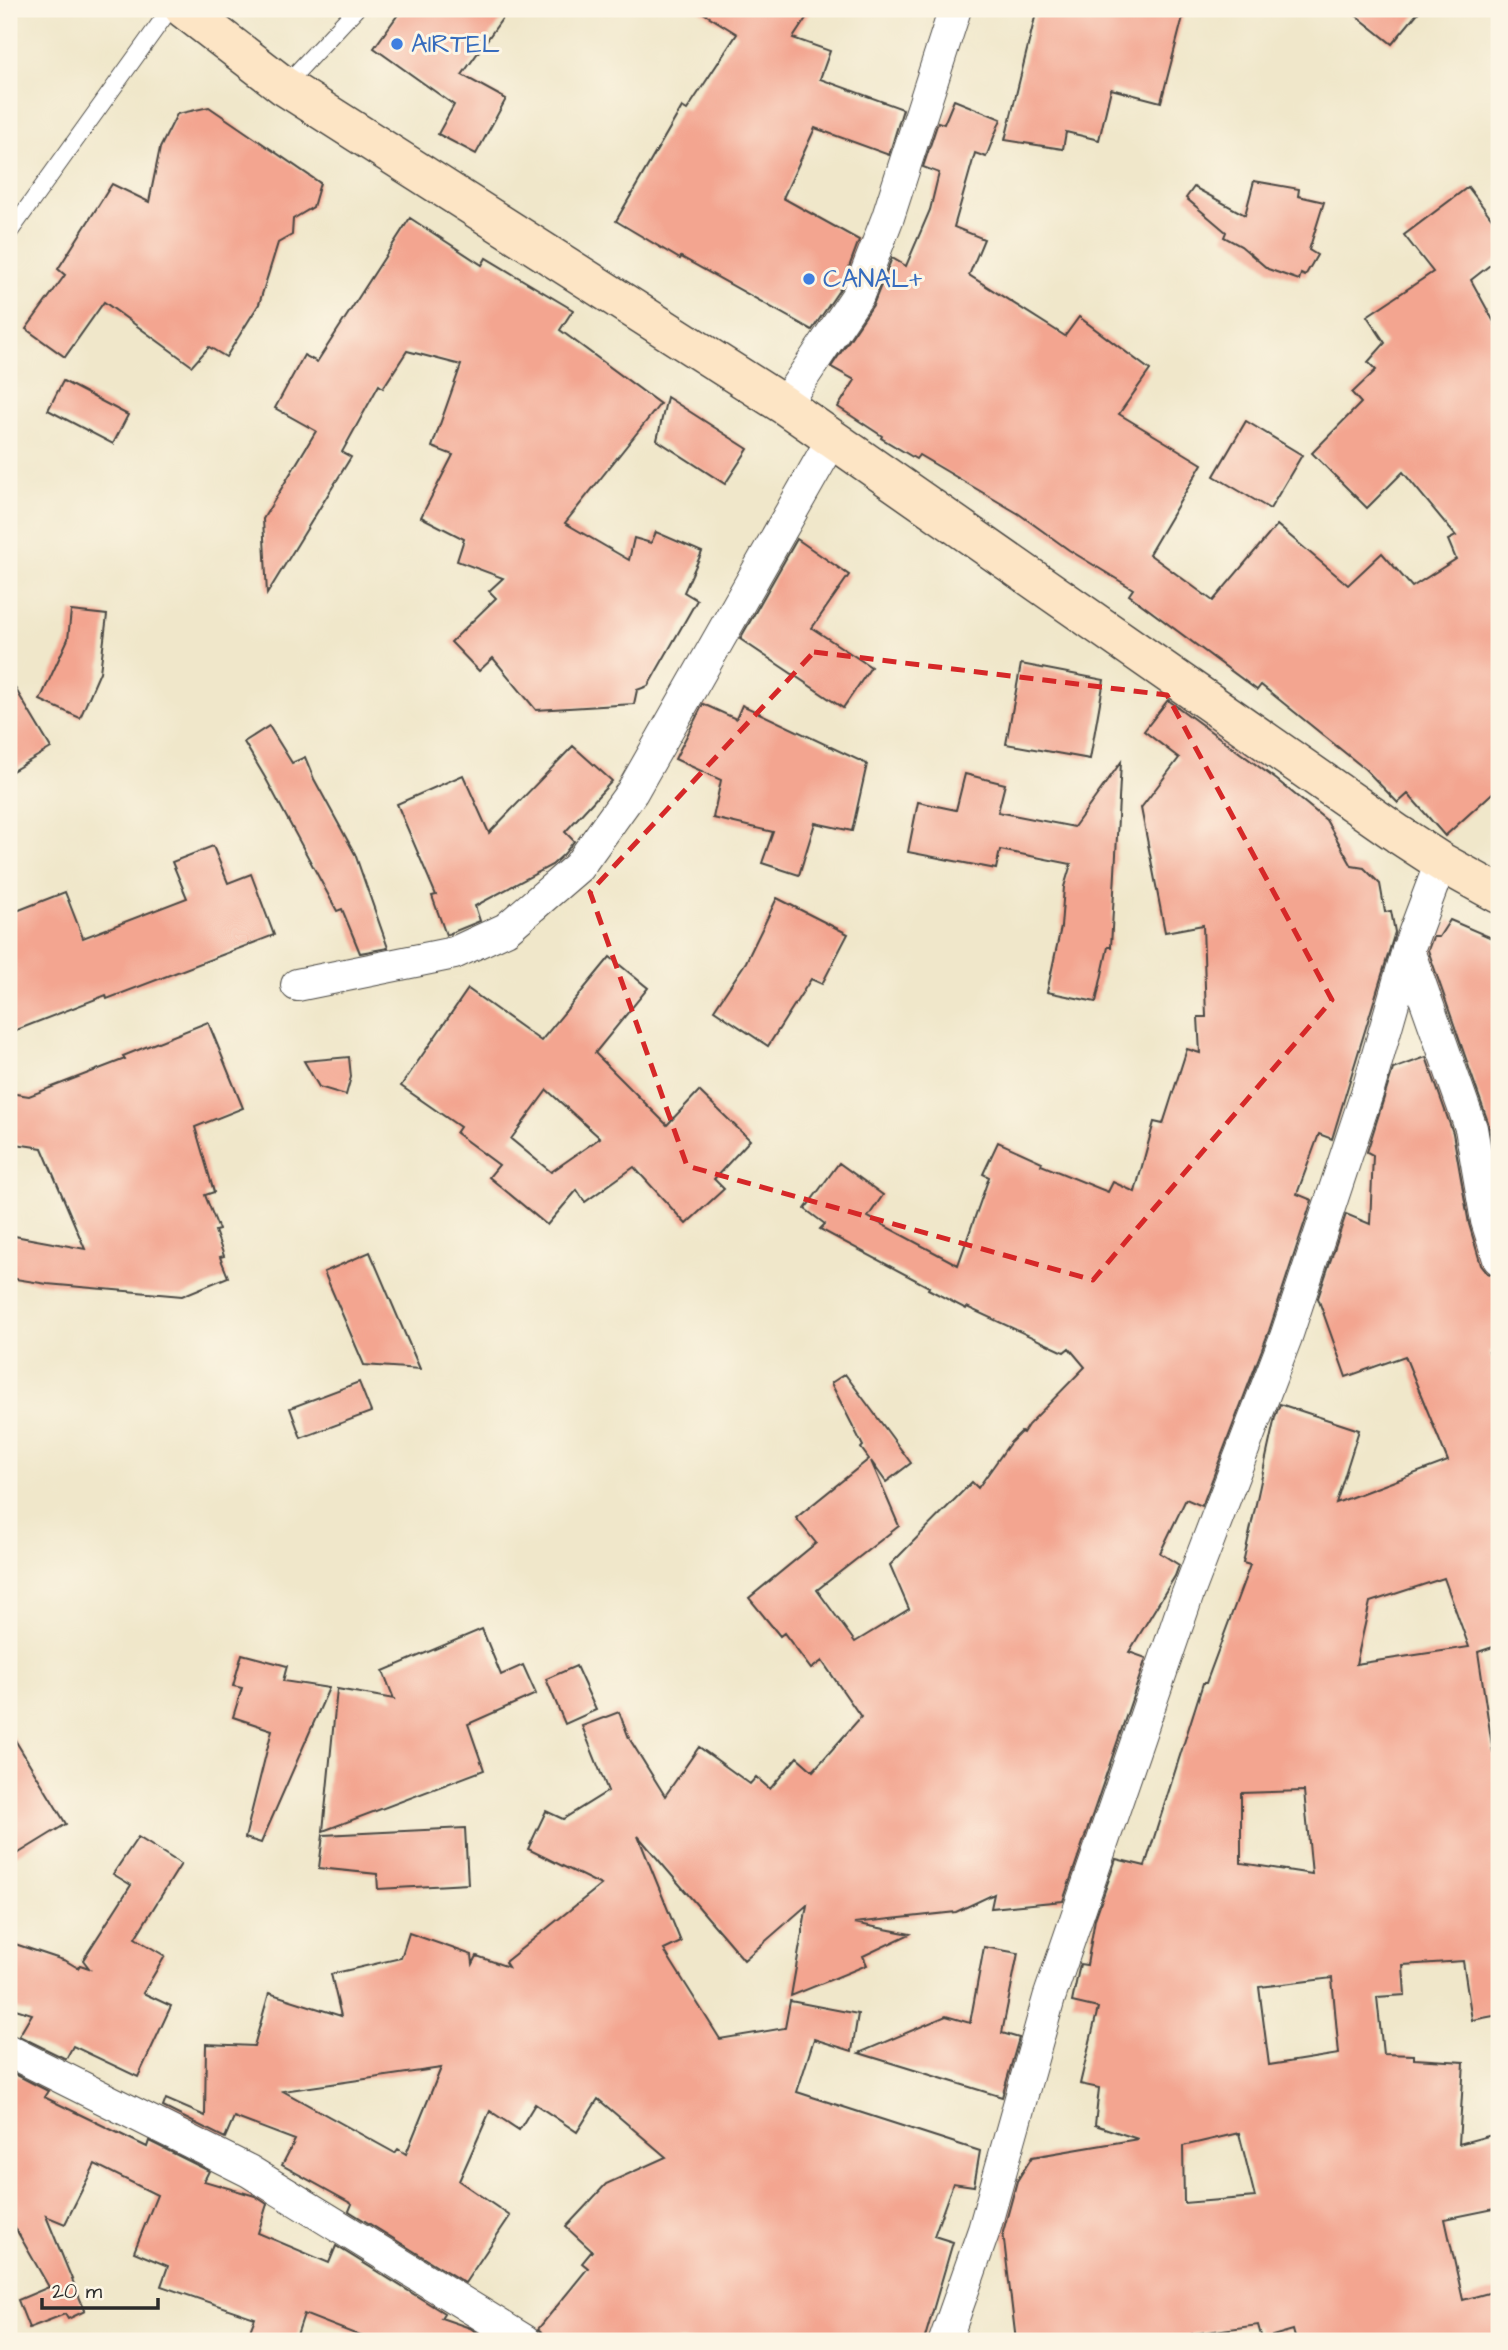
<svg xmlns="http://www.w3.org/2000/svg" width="1508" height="2350" font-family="'Architects Daughter',sans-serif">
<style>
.building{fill:#f3a590;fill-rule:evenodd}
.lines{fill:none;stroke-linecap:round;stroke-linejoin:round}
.lane-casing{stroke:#494743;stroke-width:18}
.street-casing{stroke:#494743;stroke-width:34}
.secondary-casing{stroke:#494743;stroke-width:41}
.lane{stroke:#fff;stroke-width:16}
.street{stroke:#fff;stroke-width:32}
.secondary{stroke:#fde5c5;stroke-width:38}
.marked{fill:none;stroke:#d62828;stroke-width:5;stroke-dasharray:14 9;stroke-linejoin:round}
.shop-dot{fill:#3f7fe0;stroke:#fcf5e5;stroke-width:2.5}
.labels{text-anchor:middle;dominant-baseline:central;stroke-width:6;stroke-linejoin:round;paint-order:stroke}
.shop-label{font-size:26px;fill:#366cbe;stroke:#fcf5e5;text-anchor:start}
</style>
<rect width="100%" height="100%" fill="#fcf5e5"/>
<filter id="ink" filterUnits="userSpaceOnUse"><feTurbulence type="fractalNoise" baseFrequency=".0143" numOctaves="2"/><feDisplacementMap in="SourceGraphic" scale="14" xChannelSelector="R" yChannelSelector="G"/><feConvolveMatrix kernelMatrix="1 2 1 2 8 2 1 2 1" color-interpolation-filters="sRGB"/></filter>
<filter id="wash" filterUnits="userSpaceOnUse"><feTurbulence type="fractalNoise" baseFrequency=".00686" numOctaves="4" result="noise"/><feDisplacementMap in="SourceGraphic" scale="28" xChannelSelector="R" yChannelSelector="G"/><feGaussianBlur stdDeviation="1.57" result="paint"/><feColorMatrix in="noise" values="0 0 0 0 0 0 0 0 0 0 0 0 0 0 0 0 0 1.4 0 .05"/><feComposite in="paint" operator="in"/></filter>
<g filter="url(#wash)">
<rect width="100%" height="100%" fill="#f0e7ca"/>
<g id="blocks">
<g class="building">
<polygon points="402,9 509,9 462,75 506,99 476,154 438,134 454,105 374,48"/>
<polygon points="697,9 812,9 793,38 830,51 820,79 903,109 889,155 815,128 783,198 859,240 842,286 812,330 681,257 680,259 616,221 682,107 687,110 737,34"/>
<polygon points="1037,9 1185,9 1161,102 1111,89 1099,140 1066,132 1063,149 1005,140"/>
<polygon points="1348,9 1421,9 1392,44"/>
<polygon points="954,100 1001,119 986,157 975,153 954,227 984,239 969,275 1065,336 1079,317 1150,370 1119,414 1202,464 1149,554 1213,601 1277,525 1348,585 1382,553 1412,587 1456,559 1448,540 1456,536 1403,472 1367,508 1312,453 1361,403 1352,393 1376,370 1368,362 1385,343 1367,316 1433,272 1404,235 1468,187 1499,228 1499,258 1471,280 1499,331 1499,787 1445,836 1408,794 1398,803 1365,769 1261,685 1257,690 1129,595 1133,589 1069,550 1019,514 919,455 916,459 881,438 882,436 838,407 855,380 831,367 873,305 892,258 906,266 930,210 939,173 923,167 938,122 944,124"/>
<polygon points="209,107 320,183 313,207 293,219 292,235 278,243 259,304 226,357 209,347 192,366 104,302 65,357 26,329 65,275 58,269 112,184 149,202 160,148 177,114"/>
<polygon points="1254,181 1299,189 1298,196 1324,202 1309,250 1317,255 1305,276 1301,274 1299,280 1268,269 1241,246 1224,237 1226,232 1186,198 1194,187 1245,215"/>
<polygon points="410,218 482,265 486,258 573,310 560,330 660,404 565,523 629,560 634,538 651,543 656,532 702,552 684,592 697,600 648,686 637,690 634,704 536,710 493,658 479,671 451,642 496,598 489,591 503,578 457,561 464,539 421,517 453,455 432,447 461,365 407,351 383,388 379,385 342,452 351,457 267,594 263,519 316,431 275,408 304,355 317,362"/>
<polygon points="63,381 128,415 113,444 48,410"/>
<polygon points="667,397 748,449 725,484 657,440"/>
<polygon points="1246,421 1302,455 1270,509 1214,476"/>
<polygon points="797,539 849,575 812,628 871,667 843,708 740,639"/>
<polygon points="71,611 107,615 100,672 80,718 40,700 68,639"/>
<polygon points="1021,664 1104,680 1090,759 1006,744"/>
<polygon points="9,678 51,748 9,773"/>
<path d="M1168,700L1277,780L1326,820L1352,866L1364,868L1380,884L1385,912L1391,911L1395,932L1332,1139L1319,1134L1297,1194L1312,1200L1269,1331L1202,1506L1186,1499L1160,1553L1179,1565L1175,1576L1129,1652L1146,1658L1063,1901L991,1908L994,1894L956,1912L854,1923L910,1934L863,1956L867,1965L791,1996L807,1905L744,1960L638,1836L681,1942L664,1950L720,2039L785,2028L790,2001L858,2014L852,2051L814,2039L797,2092L980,2151L974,2186L953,2183L934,2236L953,2242L924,2341H553L538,2329L588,2268L582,2263L592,2251L566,2227L606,2184L666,2157L598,2099L577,2132L535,2104L519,2130L490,2111L459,2181L510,2216L465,2283L349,2211L352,2204L282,2165L295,2140L234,2117L225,2138L163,2107L166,2099L205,2116L206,2044L254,2046L269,1993L341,2016L331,1974L401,1958L409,1933L472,1955L473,1964L477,1956L508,1967L505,1962L601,1885L528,1849L546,1811L563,1819L608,1791L582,1726L619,1712L629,1738L665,1796L699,1747L750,1784L756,1777L770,1789L797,1757L813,1771L861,1717L822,1661L811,1669L784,1633L780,1636L749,1598L816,1543L796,1518L869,1459L861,1448L863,1446L831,1383L845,1374L911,1463L886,1482L871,1461L899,1526L817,1590L855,1642L909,1609L890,1565L972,1482L978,1488L1010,1443L1021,1432L1023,1433L1028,1425L1085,1367L1069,1348L1064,1352L967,1307L966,1309L928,1289L929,1287L820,1229L825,1224L805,1209L839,1163L883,1195L868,1217L958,1265L989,1177L983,1174L998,1142L1042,1162L1041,1165L1108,1192L1113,1182L1135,1192L1154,1122L1163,1124L1187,1049L1200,1053L1198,1017H1206L1203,925L1165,932L1141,808L1179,758L1144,731ZM441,2068L406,2154L398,2149L395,2153L283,2091Z"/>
<polygon points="703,704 736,719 742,705 867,764 852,831 815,823 799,875 762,863 773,832 713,818 721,780 675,759"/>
<polygon points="269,726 292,763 305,757 314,779 355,854 388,948 360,953 342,909 337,911 266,779 244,742"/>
<polygon points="573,746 612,781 565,832 574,841 564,854 552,865 475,906 480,921 446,935 432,896 436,895 397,804 463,775 489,833"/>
<polygon points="1121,762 1111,947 1108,947 1096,1002 1047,992 1061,927 1064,887 1071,864 1000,850 996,869 908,852 918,802 956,810 965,774 1005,784 998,812 1074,827"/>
<polygon points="213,846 228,883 251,874 274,935 107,999 106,995 9,1033 9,914 65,892 83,938 187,898 172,862"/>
<polygon points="777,898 848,934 822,984 811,979 768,1046 714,1010 746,962"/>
<polygon points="1450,920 1492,938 1499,945 1499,1184 1488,1122 1428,950 1433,937 1439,937"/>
<path d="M610,957L648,988L595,1053L667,1125L699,1091L750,1140L714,1179L724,1189L686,1224L634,1167L585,1202L577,1190L547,1225L489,1177L499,1165L456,1133L460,1127L401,1086L468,989L541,1041ZM547,1090L600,1138L551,1172L511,1139Z"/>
<polygon points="208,1022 243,1108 195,1127 214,1192 205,1195 219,1230 215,1231 224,1256 220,1257 228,1277 182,1296 47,1284 9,1278 9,1235 85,1249 42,1148 9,1143 9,1093 29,1096 125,1059 123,1056"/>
<polygon points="349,1057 351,1077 346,1095 319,1087 304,1061"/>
<path d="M1426,1057L1453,1133L1469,1224L1481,1265L1487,1273L1499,1277V1349L1489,1352L1499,1377V1645L1478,1652L1493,1752H1499V2015L1472,2020L1463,1961L1403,1965L1405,1995L1377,1997L1383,2054L1414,2055V2059L1464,2062L1459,2144L1499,2133V2208L1445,2219L1463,2300L1499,2290V2341H1296L1293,2330L1262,2339L1258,2325L1192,2334L1193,2341H1016L1003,2232L1017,2181L1032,2157L1138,2139L1095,2125L1099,2088L1080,2084L1098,2008L1072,2002L1080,1964L1087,1965L1095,1919L1116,1859L1145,1866L1203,1683H1206L1250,1565L1243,1563L1275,1417L1280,1404L1359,1430L1336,1503L1448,1461L1405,1356L1346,1377L1318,1298L1346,1214L1370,1224L1373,1155L1367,1152L1393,1069ZM1444,1578L1469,1647L1356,1664L1370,1602ZM1304,1791L1312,1874L1241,1863V1793ZM1332,1978L1339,2054L1269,2065L1259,1987ZM1239,2133L1255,2197L1184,2203L1183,2146Z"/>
<polygon points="370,1252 420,1369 364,1365 324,1272"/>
<polygon points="359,1382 371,1412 301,1438 290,1408"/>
<polygon points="482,1629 501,1675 523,1665 536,1694 468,1724 484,1770 323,1831 337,1689 394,1699 383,1671"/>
<polygon points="242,1654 287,1666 283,1681 329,1688 261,1843 245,1838 272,1730 233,1717 242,1688 233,1686"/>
<polygon points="576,1666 596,1710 565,1724 546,1679"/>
<polygon points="9,1730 66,1824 9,1859"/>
<polygon points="465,1828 468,1884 378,1889 377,1874 319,1868 323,1835"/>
<polygon points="138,1837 181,1864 135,1938 165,1956 143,1993 171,2006 138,2077 73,2046 66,2059 19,2036 32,2014 9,2007 9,1942 66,1961 78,1968 80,1965 89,1968 83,1960 131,1885 113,1874"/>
<polygon points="984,1947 1018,1953 1002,2033 1019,2038 1002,2097 859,2053 946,2016 970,2023"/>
<polygon points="9,2071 48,2091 44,2097 147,2147 149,2141 209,2171 204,2181 255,2196 267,2204 258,2233 329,2263 336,2246 444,2313 441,2318 470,2328 490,2341 373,2341 304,2314 295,2341 246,2341 255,2318 161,2286 168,2266 134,2252 157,2195 95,2164 65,2224 46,2216 85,2311 68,2319 65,2314 29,2328 18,2300 49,2287 9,2217"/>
</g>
</g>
</g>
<g filter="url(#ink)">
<use href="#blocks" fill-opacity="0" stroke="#494743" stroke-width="2"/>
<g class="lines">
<defs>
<g id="lane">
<polyline points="284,86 356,9"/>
<polyline points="9,233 170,9"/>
</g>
<g id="street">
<polyline points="784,405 858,295 888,217 955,9"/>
<polyline points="1441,862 1408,950 1471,1128 1487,1221 1499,1259"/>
<polyline points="297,985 454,953 506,929 578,867 632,792 832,440"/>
<polyline points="9,2051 249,2171 525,2341"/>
<polyline points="945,2341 984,2230 1049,1998 1187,1596 1286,1337 1368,1090 1408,950"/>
</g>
<polyline id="secondary" points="184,9 284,86 784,405 1398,834 1441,862 1499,894"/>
</defs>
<use href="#lane" class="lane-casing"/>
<use href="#street" class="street-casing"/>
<use href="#secondary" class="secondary-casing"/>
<use href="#lane" class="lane"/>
<use href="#street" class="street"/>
<use href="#secondary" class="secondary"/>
</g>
</g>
<path class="marked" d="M814,652L1167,695L1332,1000L1093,1280L687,1166L590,892Z"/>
<g class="shop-dot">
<circle cx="397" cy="44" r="7"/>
<circle cx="809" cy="279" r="7"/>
</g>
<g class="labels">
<g class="shop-label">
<text x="411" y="44">AIRTEL</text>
<text x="823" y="279">CANAL+</text>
</g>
</g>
<rect width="1508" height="2350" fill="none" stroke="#fcf5e5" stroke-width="35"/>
<path d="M42 2298v10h116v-10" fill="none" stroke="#2b2b2b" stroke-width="3.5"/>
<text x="52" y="2298" font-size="21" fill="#2b2b2b" stroke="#fcf5e5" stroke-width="5" paint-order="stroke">20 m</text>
</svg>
